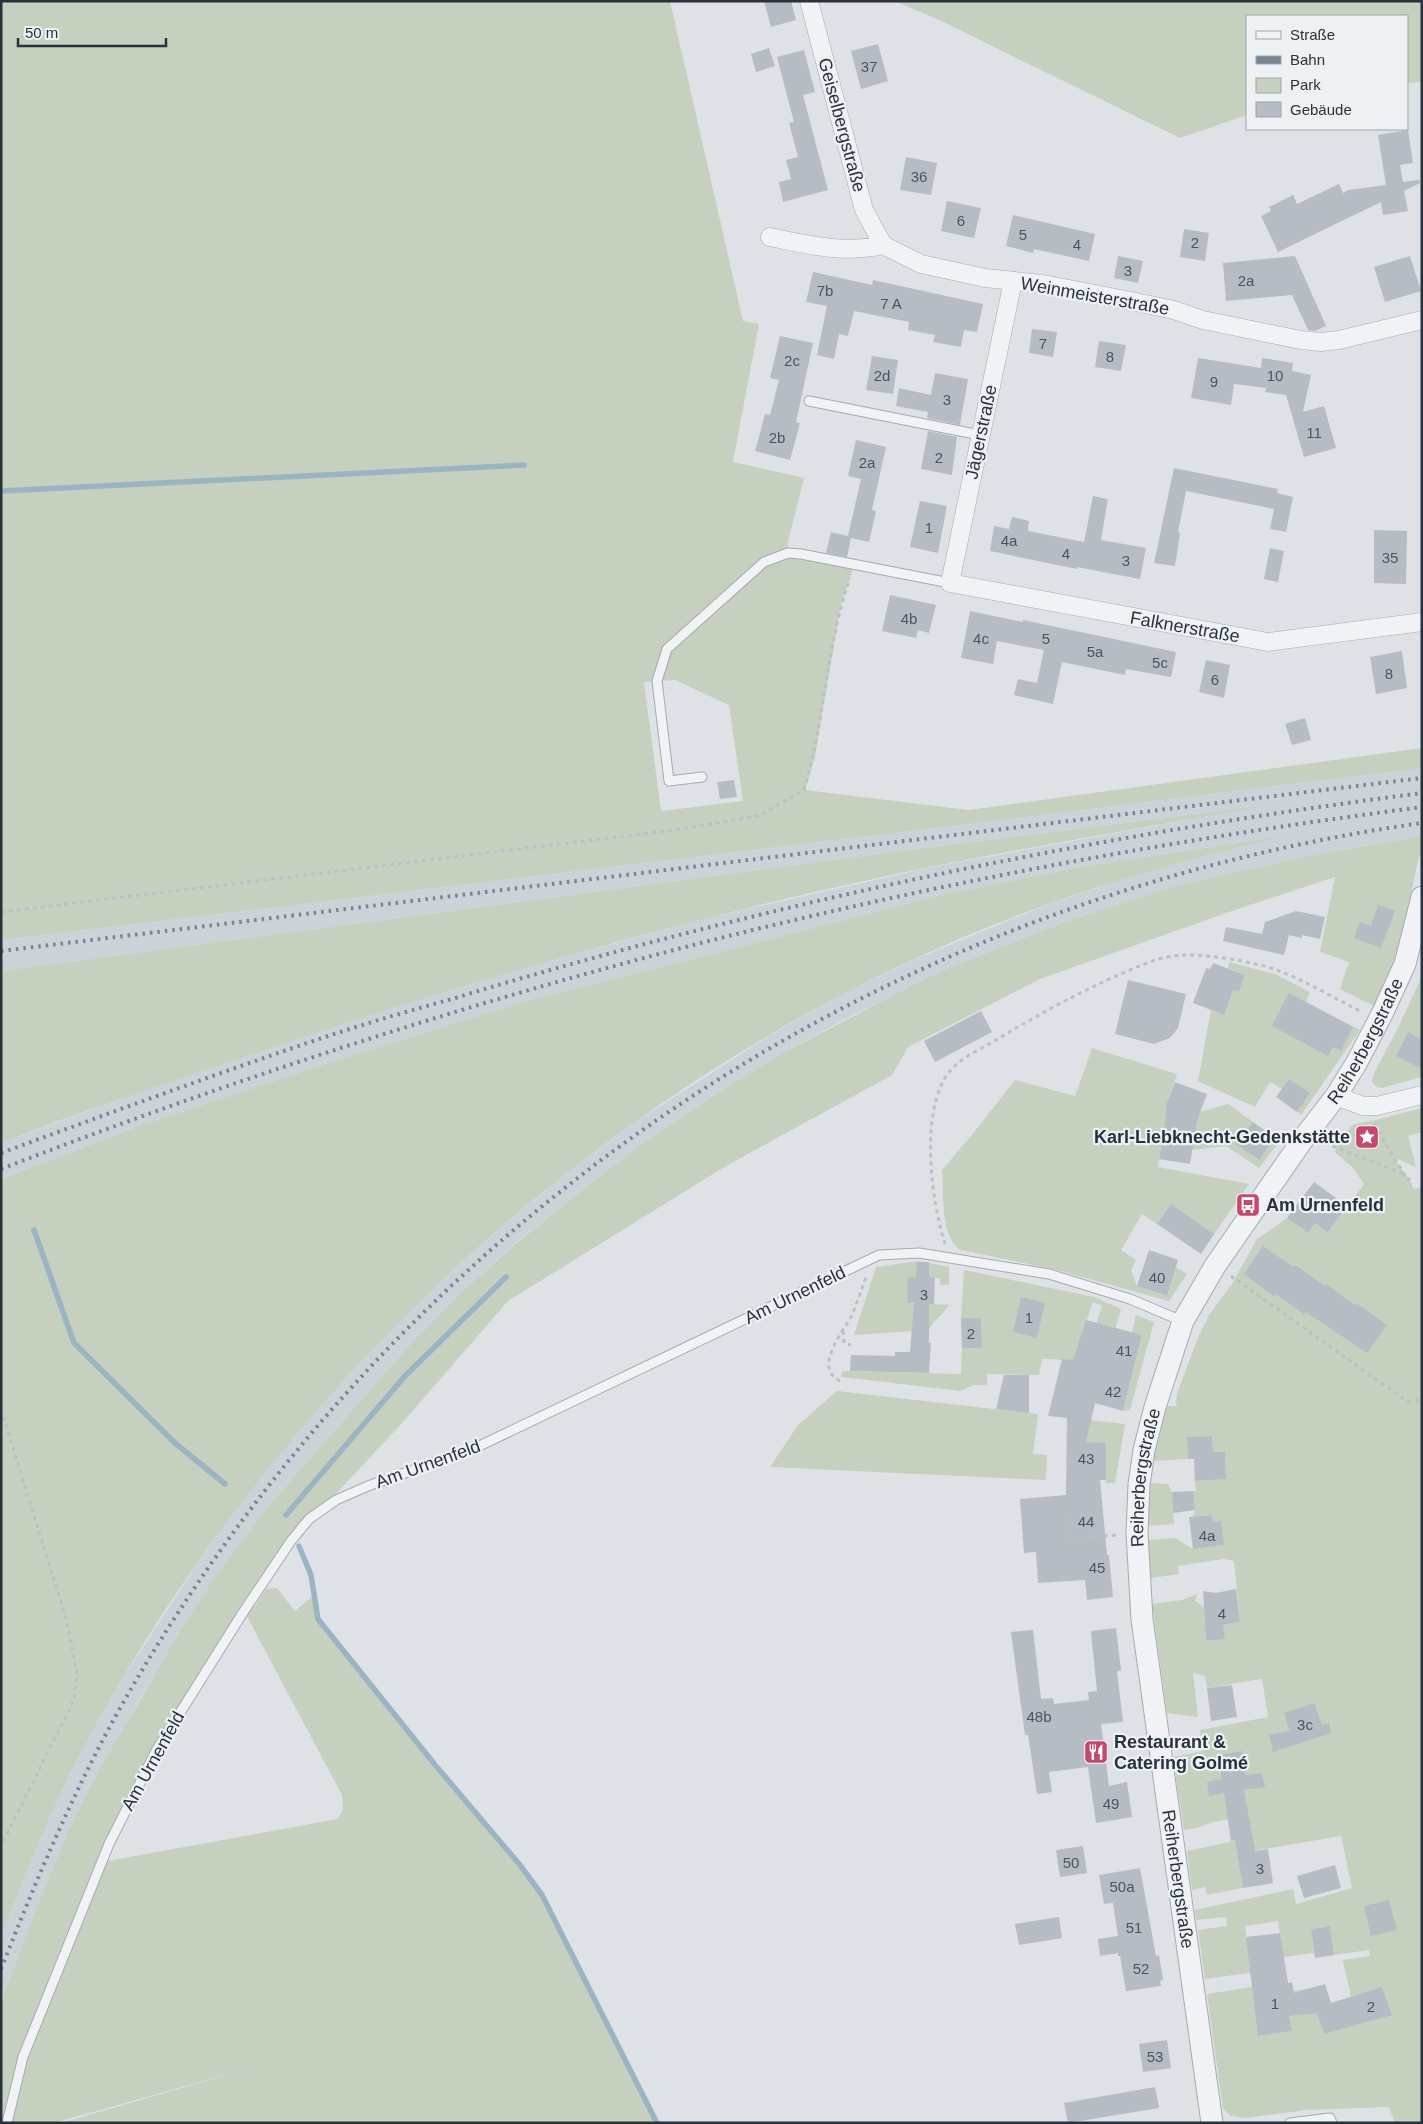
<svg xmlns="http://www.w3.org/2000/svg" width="1423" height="2124" font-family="Helvetica,sans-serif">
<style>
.built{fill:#ccd2d8}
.green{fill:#c5d0bf;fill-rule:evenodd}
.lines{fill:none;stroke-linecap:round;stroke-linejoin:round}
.stream{stroke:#9ab4c4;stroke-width:5.5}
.building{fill:#b5bcc3}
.service-casing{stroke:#a4aab0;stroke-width:11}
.minor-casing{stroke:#a4aab0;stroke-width:19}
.tertiary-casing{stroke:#a4aab0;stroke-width:23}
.path{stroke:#bcc0c5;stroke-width:3;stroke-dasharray:4 4;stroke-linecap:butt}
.service{stroke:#f0f2f5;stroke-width:9}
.minor{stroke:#f0f2f5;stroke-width:18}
.tertiary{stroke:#f0f2f5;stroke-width:21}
.rail{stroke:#78848f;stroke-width:4;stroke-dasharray:2.5 5;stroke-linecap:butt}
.labels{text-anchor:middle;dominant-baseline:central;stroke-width:4.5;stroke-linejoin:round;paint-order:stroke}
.number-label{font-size:15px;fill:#4b545e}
.street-label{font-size:18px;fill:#28323c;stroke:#edf1f4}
.poi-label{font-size:18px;font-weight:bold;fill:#28323c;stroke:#edf1f4;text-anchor:start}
</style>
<rect width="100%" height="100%" fill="#dee2e6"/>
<polygon class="built" points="1422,768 1422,836 1298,858 1237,872 1057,925 971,959 851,1016 779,1055 710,1098 643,1143 582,1190 518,1241 466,1288 405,1350 266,1509 219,1571 140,1698 67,1834 37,1906 1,2002 1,1937 45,1825 80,1752 119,1684 197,1564 246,1495 292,1437 387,1333 451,1272 505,1224 567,1173 631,1125 767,1037 841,995 911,961 1046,905 1132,876 1281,836 1075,868 940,895 881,911 526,1001 338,1060 145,1124 1,1179 1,1143 134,1094 328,1028 517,970 707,918 932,867 1268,805 939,846 1,971 1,940 969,824"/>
<g class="green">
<path d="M1,1H670L743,321L759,324L733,462L804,478L788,541V552L854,566L841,604L815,756L805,790L969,810L1422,748V768L969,824L1,940ZM675,680L729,705L743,801L661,811L644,682Z"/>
<polygon points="894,1 1422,1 1422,82 1407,83 1407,16 1247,16 1247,115 1180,138 937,19"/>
<path d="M1283,803C1167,823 1051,843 935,866C702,913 472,980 247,1056C165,1084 82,1111 1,1143V971L939,846Z"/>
<path d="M1288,835C1237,848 1185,861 1134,876C1058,898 982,928 910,961C559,1126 265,1408 82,1750C50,1810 26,1873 1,1937V1179L145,1124L338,1060L526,1001L881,911L940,895L1075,868Z"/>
<path d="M1422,836V856H1419L1406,917L1393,963L1374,1006L1340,989L1349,962L1320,952L1335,877L1229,912L1040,979L908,1047L892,1075L726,1166L508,1301L403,1422L321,1510L309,1519L254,1588L245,1610L255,1606L266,1589L277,1588L295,1611L314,1595L318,1619L436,1766L520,1865L542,1895L657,2123H61L250,2068L54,2123H11L28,2057L96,1876L19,2054L1,2123V2002L37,1906L67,1834L102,1765L182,1628L219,1571L266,1509L405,1350L466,1288L519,1241L582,1190L643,1143L710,1098L779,1055L921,981L971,959L1057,925L1176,886L1298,858ZM244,1611L342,1795L343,1809L338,1819L102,1862L109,1844L211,1661Z"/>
<polygon points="1229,962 1275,974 1310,992 1306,1002 1360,1030 1301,1115 1297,1112 1309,1093 1289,1079 1282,1089 1270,1082 1255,1107 1198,1081 1211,1010 1224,1015 1233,990 1239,992 1245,975 1228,968"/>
<polygon points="1422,976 1422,1039 1408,1032 1396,1056 1421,1068 1422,1077 1382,1088 1377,1087 1372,1082 1373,1075 1398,1028"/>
<path d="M1092,1048L1177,1074L1165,1107L1197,1120L1200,1112L1228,1104L1253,1122L1237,1144L1258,1160L1275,1138L1280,1141L1259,1168L1226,1146L1192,1150L1163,1131L1158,1167L1249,1184L1214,1234L1171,1204L1157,1224L1142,1214L1121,1250L1136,1260L1131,1271L1137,1286L1167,1296L1176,1267L1187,1274L1169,1301L1053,1269L960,1250C940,1235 944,1193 942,1170L975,1131L1015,1080L1075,1096Z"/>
<path d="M1422,1108V1132L1408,1136L1416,1167L1393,1157C1400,1168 1409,1177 1414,1189L1422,1187V2123H1395L1389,2107L1307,2110L1246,2118L1231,2116L1223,2109L1207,1994L1252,1987L1259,2036L1291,2031L1289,2016L1297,2015L1294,1991L1310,1988L1324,2034L1391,2015L1382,1987L1351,1997L1343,1960L1370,1956L1369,1950L1334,1955L1330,1926L1311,1929L1314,1953L1283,1957L1278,1921L1245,1926L1250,1968H1285L1205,1979L1198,1930L1227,1926L1226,1917L1196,1920L1195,1910L1293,1889L1296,1904L1352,1888L1341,1836L1240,1853L1243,1888L1207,1895L1205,1887L1192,1890L1187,1851L1252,1837L1248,1816L1213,1822L1197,1828L1184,1830L1173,1757L1203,1751L1200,1730L1268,1717L1262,1679L1207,1688L1205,1676L1193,1673L1198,1717L1167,1713L1152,1604L1182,1600L1197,1594L1195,1601L1204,1607L1206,1641L1225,1639L1223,1625L1240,1622L1234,1561L1224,1559L1178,1566L1179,1574L1151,1578L1148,1540L1175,1538L1193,1549L1223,1545L1221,1521L1213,1522L1212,1515L1198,1516L1199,1524L1190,1525L1195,1510L1193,1491H1196L1195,1481L1226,1479L1225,1452H1213L1212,1436L1187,1437L1188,1459L1153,1461L1166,1406H1176L1177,1394L1198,1337L1209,1315L1232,1284L1257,1239L1287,1218L1308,1233L1315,1223L1328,1233L1364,1184L1353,1168L1335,1152L1339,1138L1354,1124L1372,1121Z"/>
<path d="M918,1261L949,1267V1285H940V1278L909,1277L907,1303L949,1305C943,1315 934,1319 929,1330L854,1335L876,1267Z"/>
<polygon points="964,1270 1094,1297 1121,1309 1105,1365 1084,1362 1102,1306 1093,1302 1073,1360 1042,1359 1039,1375 987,1374 987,1385 973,1385 961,1391 841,1377 843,1371 961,1374 962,1348 982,1348 981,1318 961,1318"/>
<polygon points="1136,1315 1154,1322 1130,1410 1123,1411 1142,1336 1132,1333"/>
<polygon points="837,1391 1038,1414 1033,1454 1047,1455 1046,1480 770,1467 798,1425"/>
<polygon points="1071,1418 1125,1424 1115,1483 1106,1483 1106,1443 1067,1442"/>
<polygon points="1151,1483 1168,1484 1172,1492 1174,1524 1147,1526"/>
</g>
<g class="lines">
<g class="stream">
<polyline points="1,491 524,465"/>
<polyline points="34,1230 74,1343 175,1443 225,1484"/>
<polyline points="286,1515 405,1376 506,1277"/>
<polyline points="299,1546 311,1575 318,1619 436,1766 520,1865 542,1895 657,2123"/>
</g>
</g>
<g class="building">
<polygon points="764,1 791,1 796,20 771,27"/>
<polygon points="878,44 888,81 861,89 851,51"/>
<polygon points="769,48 775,66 756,72 751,54"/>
<polygon points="804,50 815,92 803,95 828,190 783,202 779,182 791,179 786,160 798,157 789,123 794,122 777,57"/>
<polygon points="1408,130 1413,163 1400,165 1403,182 1419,180 1420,183 1404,191 1408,211 1383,215 1381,202 1278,252 1261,216 1271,211 1269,207 1293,195 1297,204 1339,184 1343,193 1348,190 1386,185 1378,135"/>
<polygon points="906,157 937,163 931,195 900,190"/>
<polygon points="947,201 981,208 974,238 941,231"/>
<polygon points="1013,215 1095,234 1089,261 1034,249 1033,253 1006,246"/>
<polygon points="1184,229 1209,233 1205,261 1180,257"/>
<polygon points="1118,256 1143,261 1138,283 1114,278"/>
<polygon points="1295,256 1326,326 1315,331 1308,330 1292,295 1226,301 1223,263"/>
<polygon points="1410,256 1421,291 1385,302 1374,267"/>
<polygon points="813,272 872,285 873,280 983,304 977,332 964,330 961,347 933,342 935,335 908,330 909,322 854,311 848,336 839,334 834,359 817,355 827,306 806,302"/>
<polygon points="1032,329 1057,332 1053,357 1029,353"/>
<polygon points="780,336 813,343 796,422 800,423 790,460 755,451 765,414 770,415 779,380 770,378"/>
<polygon points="1099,341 1126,345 1121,371 1095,367"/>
<polygon points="872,356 898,360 893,394 866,390"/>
<polygon points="1198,358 1261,368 1262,358 1293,363 1292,371 1311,375 1303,412 1324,406 1336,448 1304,457 1286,395 1265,392 1266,388 1234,384 1231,405 1191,398"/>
<polygon points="935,373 968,379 960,425 927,418 928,412 896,406 899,388 931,395"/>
<polygon points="928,431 957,437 952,475 921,469"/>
<polygon points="856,440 886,447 872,510 876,511 869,542 851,538 847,557 826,553 831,532 848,536 861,479 848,476"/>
<polygon points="1174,468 1278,489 1277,493 1293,497 1286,532 1270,529 1274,509 1186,491 1178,532 1180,533 1175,566 1154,563"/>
<polygon points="1093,496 1108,499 1101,540 1146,548 1140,579 1077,567 1077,569 990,551 994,526 1009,529 1012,517 1029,521 1028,531 1084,542"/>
<polygon points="920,501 947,506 938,553 910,547"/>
<polygon points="1374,530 1407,531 1406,584 1374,583"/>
<polygon points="1270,548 1284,551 1278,582 1264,579"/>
<polygon points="890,595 936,605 929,633 918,630 916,638 882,631"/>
<polygon points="970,611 1023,622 1023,620 1176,652 1171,677 1126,669 1125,675 1062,662 1053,704 1014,695 1018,679 1037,683 1044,650 997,641 993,664 961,658"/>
<polygon points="1402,651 1407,688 1376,694 1370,657"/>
<polygon points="1206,660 1230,665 1224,698 1199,692"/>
<polygon points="1305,718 1311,740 1292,745 1285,724"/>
<polygon points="734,780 737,797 720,799 717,782"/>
<polygon points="1378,905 1395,911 1381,948 1354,938 1360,922 1371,926"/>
<polygon points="1296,911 1325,917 1320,939 1302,935 1302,938 1289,935 1284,955 1223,941 1226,927 1262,934 1265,922"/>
<polygon points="1213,963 1245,975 1239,992 1233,990 1224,1015 1193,1003 1206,968 1210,969"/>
<polygon points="1128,980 1186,994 1178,1028 1170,1038 1154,1044 1115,1034"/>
<polygon points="1289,993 1353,1027 1341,1051 1333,1047 1328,1056 1272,1026"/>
<polygon points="981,1011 992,1032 935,1062 924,1041"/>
<polygon points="1408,1032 1422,1039 1422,1069 1396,1056"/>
<polygon points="1289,1079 1310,1093 1297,1112 1276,1097"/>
<polygon points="1175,1082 1207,1094 1197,1121 1190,1164 1159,1159 1167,1108 1165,1107"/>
<polygon points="1253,1122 1275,1138 1259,1160 1236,1144"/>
<polygon points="1314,1182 1347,1206 1328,1233 1315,1223 1308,1233 1287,1218"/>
<polygon points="1171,1204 1214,1234 1201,1254 1157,1224"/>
<polygon points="1263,1246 1293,1267 1295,1265 1325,1286 1326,1284 1355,1305 1356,1303 1387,1325 1367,1353 1306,1312 1304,1314 1276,1294 1274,1296 1244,1274"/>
<polygon points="1149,1250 1178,1260 1167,1296 1137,1286"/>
<polygon points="917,1262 929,1262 929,1277 935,1278 934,1304 929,1304 929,1343 931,1343 929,1373 850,1371 851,1355 895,1356 895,1352 910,1352 914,1303 907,1303 908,1277 916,1277"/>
<polygon points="1021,1297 1045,1303 1037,1338 1013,1332"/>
<polygon points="961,1318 981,1318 982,1348 962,1348"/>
<polygon points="1086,1320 1142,1335 1123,1411 1095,1403 1086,1442 1106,1443 1106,1480 1100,1480 1107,1555 1109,1555 1113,1597 1087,1600 1085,1580 1038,1583 1036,1552 1024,1553 1020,1499 1066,1495 1067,1418 1048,1416 1062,1359 1073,1360"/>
<polygon points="1004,1375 1029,1375 1029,1413 996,1409"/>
<polygon points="1212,1436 1213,1452 1225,1452 1226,1479 1195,1481 1194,1459 1188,1459 1187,1437"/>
<polygon points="1193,1491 1195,1510 1173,1513 1172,1492"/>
<polygon points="1212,1515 1213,1522 1221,1521 1224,1545 1193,1549 1189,1517"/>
<polygon points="1236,1589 1240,1622 1223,1625 1225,1639 1206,1641 1203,1591 1216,1593"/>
<polygon points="1116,1628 1121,1671 1117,1671 1123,1722 1101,1724 1109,1786 1127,1782 1132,1817 1096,1823 1088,1767 1049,1772 1052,1792 1037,1794 1028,1735 1025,1735 1011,1632 1033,1630 1041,1699 1053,1698 1054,1704 1089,1700 1088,1692 1097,1691 1091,1631"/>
<polygon points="1232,1685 1237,1717 1211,1721 1207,1688"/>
<polygon points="1314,1703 1322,1725 1329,1723 1331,1733 1273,1752 1269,1735 1290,1731 1284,1713"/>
<polygon points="1242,1751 1246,1775 1262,1773 1265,1787 1244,1790 1255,1851 1268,1849 1273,1883 1243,1888 1235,1840 1231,1841 1224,1793 1209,1796 1207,1782 1222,1779 1218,1755"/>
<polygon points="1083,1846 1087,1873 1060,1877 1056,1850"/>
<polygon points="1335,1865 1341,1888 1304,1898 1297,1876"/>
<polygon points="1140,1868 1156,1956 1159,1955 1163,1980 1160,1981 1161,1986 1126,1991 1120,1956 1118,1956 1118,1953 1100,1956 1098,1939 1118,1936 1113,1903 1104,1904 1099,1875"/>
<polygon points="1389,1900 1397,1930 1371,1936 1364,1906"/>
<polygon points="1059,1917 1062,1938 1019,1945 1015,1924"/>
<polygon points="1330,1926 1334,1955 1315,1958 1311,1929"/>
<polygon points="1280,1933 1288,1983 1292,1982 1294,1993 1325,1984 1331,2003 1382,1987 1392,2015 1324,2034 1317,2013 1289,2016 1292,2031 1258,2036 1246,1937"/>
<polygon points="1167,2040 1171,2068 1143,2072 1139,2044"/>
<polygon points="1155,2087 1159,2108 1068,2123 1064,2103"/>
</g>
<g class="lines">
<defs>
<g id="service">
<polyline points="809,401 980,435"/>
<polyline points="702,777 669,781 657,681 667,649 764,562 788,553 801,554 950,583"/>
<polyline points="7,2123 23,2057 109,1844 156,1751 244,1611 291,1541 309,1519 336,1500 368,1486 473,1449 879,1255 919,1253 1049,1274 1130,1299 1182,1321"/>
<polyline points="1290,2123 1330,2118 1332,2123"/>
</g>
<g id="minor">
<polyline points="809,1 864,210 883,245"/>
<path d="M770,237C809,245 843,254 883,245L921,264L985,278L1043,284L1131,301L1174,310L1203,320L1301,340L1321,342L1339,340L1422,320"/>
<polyline points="1013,281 950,583 1268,642 1422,622"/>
<polyline points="1336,1096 1363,1106 1377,1106 1422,1095"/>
</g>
<g id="tertiary">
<path id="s1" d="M1212,2123L1142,1619L1137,1533L1139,1485L1144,1450L1155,1407L1183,1321L1215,1266L1306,1135L1336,1096L1357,1062L1383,1012L1405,964L1422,897"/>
</g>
</defs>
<use href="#service" class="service-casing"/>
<use href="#minor" class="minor-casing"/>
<use href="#tertiary" class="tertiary-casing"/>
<g class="path">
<path d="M1,912L675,830L758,816L804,790C825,721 826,646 850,578"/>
<polyline points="1374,1124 1404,1174 1410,1180"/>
<polyline points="1325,1143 1404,1174"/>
<path d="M945,1244C931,1200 921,1118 945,1078C956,1059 978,1051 996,1040C1044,1011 1094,984 1147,963C1157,958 1173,956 1184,955C1207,954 1255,962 1277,970C1306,981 1334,998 1362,1012"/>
<polyline points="1231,1276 1408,1402 1422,1399"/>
<polyline points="843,1331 844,1343 851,1345"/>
<path d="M840,1381C813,1368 842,1333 851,1317C857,1304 861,1290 866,1277"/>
<polyline points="1,1409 67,1622 77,1674 74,1700 1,1846"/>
<polyline points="1066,1519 1068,1539 1118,1535"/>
</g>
<use href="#service" class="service"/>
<use href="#minor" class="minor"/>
<use href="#tertiary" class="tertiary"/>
<g class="rail">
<polyline points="1,951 1422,778"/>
<path d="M1,1153C110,1113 218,1073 328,1036C370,1022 413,1010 455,998C771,902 1094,835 1422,793"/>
<path d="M1,1169C203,1091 409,1022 618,965C881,893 1151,842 1422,807"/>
<path d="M1,1969C39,1873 79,1778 131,1689C407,1215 879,899 1422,823"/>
</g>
</g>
<defs>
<symbol id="sight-square" viewBox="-11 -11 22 22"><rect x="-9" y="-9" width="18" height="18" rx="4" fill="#c5496c" stroke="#edf1f4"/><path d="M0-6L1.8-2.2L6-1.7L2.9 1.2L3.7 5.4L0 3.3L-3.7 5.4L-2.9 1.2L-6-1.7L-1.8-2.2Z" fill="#fff"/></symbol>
<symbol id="bus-square" viewBox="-11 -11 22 22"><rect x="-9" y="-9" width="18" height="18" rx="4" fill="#c5496c" stroke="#edf1f4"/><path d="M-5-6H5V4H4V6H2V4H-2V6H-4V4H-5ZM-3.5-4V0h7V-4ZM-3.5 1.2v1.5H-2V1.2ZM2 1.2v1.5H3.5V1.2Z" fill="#fff"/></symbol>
<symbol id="restaurant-square" viewBox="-11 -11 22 22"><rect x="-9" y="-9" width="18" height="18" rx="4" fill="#c5496c" stroke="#edf1f4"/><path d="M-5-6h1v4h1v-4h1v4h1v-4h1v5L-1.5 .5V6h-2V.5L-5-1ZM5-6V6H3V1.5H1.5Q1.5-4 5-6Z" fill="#fff"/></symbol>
</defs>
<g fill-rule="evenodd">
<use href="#sight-square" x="1353" y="1123" width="28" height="28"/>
<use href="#bus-square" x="1234" y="1191" width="28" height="28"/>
<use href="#restaurant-square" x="1082" y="1738" width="28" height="28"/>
</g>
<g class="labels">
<g class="number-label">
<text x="869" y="66">37</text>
<text x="919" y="176">36</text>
<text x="961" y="220">6</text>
<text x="1023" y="234">5</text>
<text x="1195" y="242">2</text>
<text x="1077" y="244">4</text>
<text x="1128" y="270">3</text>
<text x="1246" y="280">2a</text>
<text x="825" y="290">7b</text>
<text x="891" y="303">7 A</text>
<text x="1043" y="343">7</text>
<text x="1110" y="356">8</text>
<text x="792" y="360">2c</text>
<text x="882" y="375">2d</text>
<text x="1275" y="375">10</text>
<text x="1214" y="381">9</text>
<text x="947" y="399">3</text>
<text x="1314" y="432">11</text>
<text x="777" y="437">2b</text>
<text x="939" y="457">2</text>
<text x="867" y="462">2a</text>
<text x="929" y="527">1</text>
<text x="1009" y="540">4a</text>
<text x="1066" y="553">4</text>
<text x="1390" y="557">35</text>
<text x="1126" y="560">3</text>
<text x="909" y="618">4b</text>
<text x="981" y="638">4c</text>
<text x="1046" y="638">5</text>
<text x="1095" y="651">5a</text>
<text x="1160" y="662">5c</text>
<text x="1389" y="673">8</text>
<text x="1215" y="679">6</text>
<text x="1157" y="1277">40</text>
<text x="924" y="1294">3</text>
<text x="1029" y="1317">1</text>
<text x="971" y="1333">2</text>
<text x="1124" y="1350">41</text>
<text x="1113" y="1391">42</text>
<text x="1086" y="1458">43</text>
<text x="1086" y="1521">44</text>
<text x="1207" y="1535">4a</text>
<text x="1097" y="1567">45</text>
<text x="1222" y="1613">4</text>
<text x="1039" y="1716">48b</text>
<text x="1305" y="1724">3c</text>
<text x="1111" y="1803">49</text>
<text x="1071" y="1862">50</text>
<text x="1260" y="1868">3</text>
<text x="1122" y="1886">50a</text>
<text x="1134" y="1927">51</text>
<text x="1141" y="1968">52</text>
<text x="1275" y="2003">1</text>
<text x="1371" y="2006">2</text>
<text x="1155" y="2056">53</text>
</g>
<g class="street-label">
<text transform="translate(842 125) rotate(75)">Geiselbergstraße</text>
<text transform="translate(1095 296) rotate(10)">Weinmeisterstraße</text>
<text transform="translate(981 432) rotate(-78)">Jägerstraße</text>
<text transform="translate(1185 627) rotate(10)">Falknerstraße</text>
<text stroke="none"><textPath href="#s1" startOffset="1148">Reiherbergstraße</textPath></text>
<text transform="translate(795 1295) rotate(-26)">Am Urnenfeld</text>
<text transform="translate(428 1464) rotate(-20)">Am Urnenfeld</text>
<text stroke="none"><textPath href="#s1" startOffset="651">Reiherbergstraße</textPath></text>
<text transform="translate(153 1761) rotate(-61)">Am Urnenfeld</text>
<text transform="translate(1178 1879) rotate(82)">Reiherbergstraße</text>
</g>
<g class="poi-label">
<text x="1350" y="1137" text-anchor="end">Karl-Liebknecht-Gedenkstätte</text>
<text x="1266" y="1205">Am Urnenfeld</text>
<text x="1114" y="1742">Restaurant &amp;<tspan x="1114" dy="21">Catering Golmé</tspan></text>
</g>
</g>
<rect width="1423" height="2124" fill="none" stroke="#28323c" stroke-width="5"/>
<rect x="1246" y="15" width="162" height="115" fill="#edf1f4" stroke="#9ea5aa"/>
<rect x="1256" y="31" width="25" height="8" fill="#f0f2f5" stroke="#9ea5aa"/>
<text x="1290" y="40" font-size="15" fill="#28323c">Straße</text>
<rect x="1256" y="56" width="25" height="8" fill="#78848f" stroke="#9ea5aa"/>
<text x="1290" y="65" font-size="15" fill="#28323c">Bahn</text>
<rect x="1256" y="78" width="25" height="15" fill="#c5d0bf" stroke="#9ea5aa"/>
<text x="1290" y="90" font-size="15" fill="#28323c">Park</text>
<rect x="1256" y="102" width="25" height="15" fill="#b5bcc3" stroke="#9ea5aa"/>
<text x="1290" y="115" font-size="15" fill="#28323c">Gebäude</text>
<path d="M18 38v8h148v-8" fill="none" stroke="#28323c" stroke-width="2.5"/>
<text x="25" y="38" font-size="15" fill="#28323c" stroke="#edf1f4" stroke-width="4" paint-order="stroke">50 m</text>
</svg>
